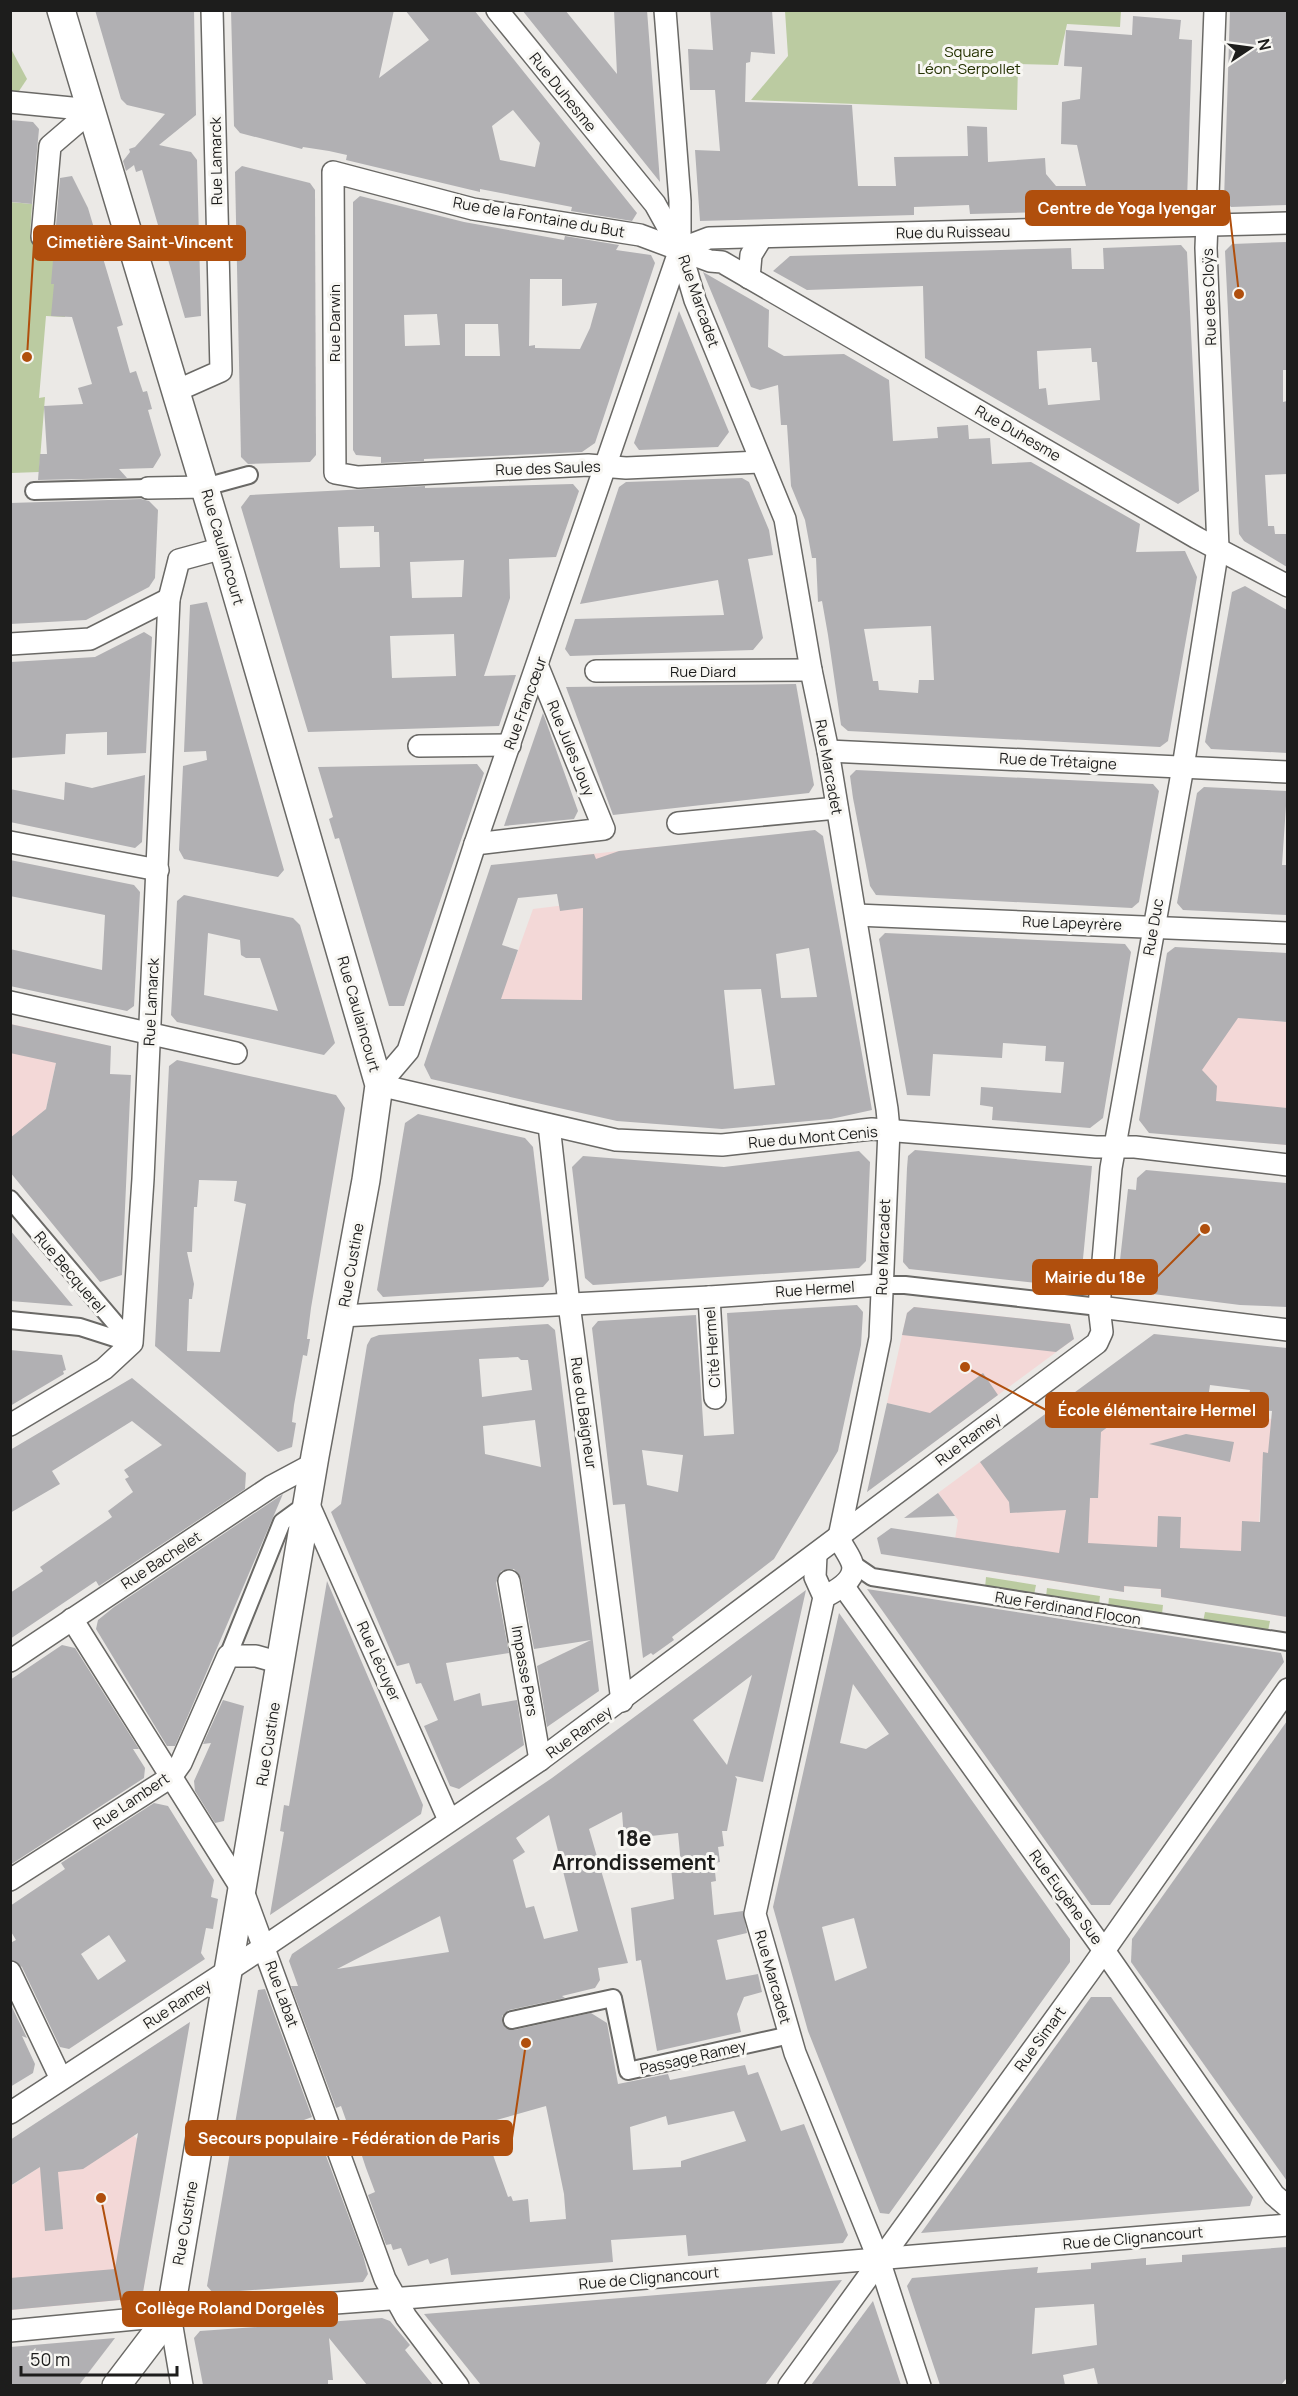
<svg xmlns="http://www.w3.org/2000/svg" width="1298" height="2396" font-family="Manrope,sans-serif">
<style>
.education{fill:#f3d8d7}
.green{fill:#bbcba1}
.building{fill:#b1b0b3;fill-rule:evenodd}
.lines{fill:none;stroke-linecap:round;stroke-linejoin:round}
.pedestrian-casing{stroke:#6a6966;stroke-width:20}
.minor-casing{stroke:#6a6966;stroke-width:24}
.tertiary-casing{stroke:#6a6966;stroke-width:30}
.pedestrian{stroke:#fff;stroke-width:16}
.minor{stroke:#fff;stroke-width:21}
.tertiary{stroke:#fff;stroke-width:27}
.labels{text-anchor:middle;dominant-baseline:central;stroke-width:6;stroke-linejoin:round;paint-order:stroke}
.park-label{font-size:15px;fill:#253202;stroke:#f8f7f3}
.street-label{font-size:15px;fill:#1d1d1c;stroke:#f8f7f3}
.district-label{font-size:21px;font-weight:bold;fill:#1d1d1c;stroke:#f8f7f3}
.leader{fill:none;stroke:#b04f0d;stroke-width:2}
.callout-dot{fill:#b04f0d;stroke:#f8f7f3;stroke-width:2}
.callout{fill:#b04f0d;stroke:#b04f0d;stroke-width:2}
.callout-label{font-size:16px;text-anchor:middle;font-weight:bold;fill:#fff}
</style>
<rect width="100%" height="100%" fill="#ebe9e6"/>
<g class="education">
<polygon points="656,847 582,1000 446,999 454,976 509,976 533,909 582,903 582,855"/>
<polygon points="1193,1013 1287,1022 1287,1145 1179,1135"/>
<polygon points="11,1024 62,1035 46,1109 11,1139"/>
<polygon points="914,1307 1070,1324 1074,1339 941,1437 921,1411 887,1403 907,1313"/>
<polygon points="1145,1399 1156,1413 1175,1400 1247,1408 1247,1416 1272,1419 1268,1469 1262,1468 1257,1568 1287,1570 1287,1617 1239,1609 1240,1593 1193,1602 1161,1597 1160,1589 1125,1586 1124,1592 951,1565 958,1520 938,1493 980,1462 1062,1460"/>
<polygon points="116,2117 137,2139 168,2145 142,2298 11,2310 11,2186"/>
</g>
<g class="green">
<polygon points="785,11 785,10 1121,11 1120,27 1067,24 1058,65 1018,64 1017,110 751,100 788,56"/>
<polygon points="10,47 27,79 19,91 11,91"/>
<polygon points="10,202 32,204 30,235 72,240 65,317 46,316 39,398 45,397 39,472 11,473"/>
<polygon points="986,1577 1036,1585 1034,1595 985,1588"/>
<polygon points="1047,1588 1100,1596 1099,1604 1046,1597"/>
<polygon points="1109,1598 1163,1605 1162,1614 1108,1607"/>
<polygon points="1205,1612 1270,1621 1268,1631 1203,1622"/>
</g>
<g class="building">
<polygon points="95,10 194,10 196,115 159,145 191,152 197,160 201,316 185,318 142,170 136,172 134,165 126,171 123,161 130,152 129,149 135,147 165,114 127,105 121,99"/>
<path d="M231,10H394L379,78L429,40L405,10H474L637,213L632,221L571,211L572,207L480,189V192L346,160L347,155L329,151L303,147L302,149L240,133L234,126ZM513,110L540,143L535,167L500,160L492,126Z"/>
<polygon points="522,10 565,10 617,74 614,10 647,10 660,182"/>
<polygon points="710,10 772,10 775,54 751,52 750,62 746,63 745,102 852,105 858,186 896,186 894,157 968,156 967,126 987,127 988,162 1045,158 1046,174 1056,186 1086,186 1077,145 1061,144 1062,102 1080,99 1082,67 1064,66 1066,30 1132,35 1133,16 1181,20 1179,39 1192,40 1187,201 1181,208 1105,210 1105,214 1084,213 1084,211 970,214 969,205 914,207 914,215 700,221 695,150 720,151 715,90 690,90 688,49 713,50"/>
<polygon points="1230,10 1287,10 1287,205 1231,207 1224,200"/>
<polygon points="10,120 33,122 39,129 32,204 12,202"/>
<polygon points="242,166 310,183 315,190 316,455 310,462 248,464 241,457 235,172"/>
<polygon points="72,176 88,208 123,325 117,327 130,373 136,371 143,392 147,391 152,409 148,410 161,455 153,468 119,469 127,478 38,480 40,454 47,454 44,406 83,404 78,388 92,384 72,317 51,316 54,284 51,284 60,178"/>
<path d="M360,196L464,222L564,240L565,236L619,245L616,250L651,255L655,263L595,443L582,452L424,459V461L381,463V457L356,455L353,450V202ZM530,279H562V306L597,303L590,328L580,349L535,348V345L529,346ZM437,314L440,345L405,346L404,315ZM465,324H498L500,356H465Z"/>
<polygon points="1287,242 1287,370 1283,370 1283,402 1287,401 1287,474 1265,475 1268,526 1274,526 1275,534 1287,534 1287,567 1244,541 1239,534 1225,251 1232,244"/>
<path d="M1181,245L1187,252L1199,491L1178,504L925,358L923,286L807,290L773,271L790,256L1071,248L1072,269H1104L1103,248ZM1091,348L1092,362H1097L1100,400L1048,405L1046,388L1039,389L1037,351Z"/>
<path d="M703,272L769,310L768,347L784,356L844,354L889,380L893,441L938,438L937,427L968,425L969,439L990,438L992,464L1031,462L1140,524L1136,552L1185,551L1197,577L1168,741L1160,747L848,731L841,725L828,635L822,601L818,602L816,558H812L805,520L791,486L787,425H781L778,385L760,390L751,387ZM931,626L934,680H919L918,693L879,690L878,681H873L864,629Z"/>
<polygon points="679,311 729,432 718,447 639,450 634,443"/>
<polygon points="742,478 749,482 769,530 773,555 748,559 763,638 753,650 570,656 565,649 575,619 724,615 718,580 580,604 619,487 626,482"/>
<path d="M573,484L579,491L556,557L509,559L510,598L484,676L516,675L499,726L308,732L241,507L250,495L425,486V488ZM374,526V532H379L380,567L340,568L338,527ZM464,560L462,597L412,598L410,562ZM454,634L456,676L392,678L390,636Z"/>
<polygon points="141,499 149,501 158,510 155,578 149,587 86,620 10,624 10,503"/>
<polygon points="1245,586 1287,610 1287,753 1211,749 1205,742 1232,592"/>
<polygon points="207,602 284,870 278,877 184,859 179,850 183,766 207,760 206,751 184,752 190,605"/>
<polygon points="144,632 152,637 146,753 107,755 107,732 66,734 65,754 10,758 11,662 95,657"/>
<polygon points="796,684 814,785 809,793 613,815 566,687"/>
<polygon points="543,713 578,811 574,819 504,826"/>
<polygon points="477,764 484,773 404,1006 389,1006 339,838 335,839 329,819 333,817 318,767"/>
<polygon points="856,770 1153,784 1159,791 1139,902 1132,908 876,895 870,886 853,798 850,776"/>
<polygon points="145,775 142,842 135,848 10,822 10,789 64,800 65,782 92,788"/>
<polygon points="1204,787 1287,791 1282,865 1287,865 1287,915 1183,910 1177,903 1197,793"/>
<path d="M815,830L823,836L872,1110L831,1119L722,1129L617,1121L431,1079L424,1065L491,865L594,854L596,859L619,851ZM557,894L560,911L583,908L582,1000L501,999L518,950L502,945L518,898ZM809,948L817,997L781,998L776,954ZM761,989L775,1085L734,1089L724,990Z"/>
<polygon points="10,860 134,885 140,892 134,1006 127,1011 10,986 10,949 102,970 105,915 10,896"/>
<path d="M184,895L293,918L300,925L335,1043L324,1055L177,1022L171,1015L177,901ZM208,933L240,940L241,955L246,958H260L278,1011L204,995Z"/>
<polygon points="885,933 1125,944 1131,952 1103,1118 1090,1128 992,1120 993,1107 980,1105 981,1087 1061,1093 1064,1062 1045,1061 1046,1046 1003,1043 1002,1058 933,1054 930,1096 907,1095 879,939"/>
<polygon points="1175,947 1287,953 1287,1022 1238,1018 1202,1070 1217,1086 1216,1101 1287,1108 1287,1145 1149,1133 1139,1120 1167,953"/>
<polygon points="10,1024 111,1046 110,1074 131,1075 122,1275 100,1282 10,1172 10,1138 46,1109 56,1063 10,1053"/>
<path d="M177,1060L336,1095L345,1108L311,1308L307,1339H310L307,1356L303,1355L294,1405L292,1422L296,1423L292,1447L278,1452L155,1346L169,1066ZM199,1180L237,1181L234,1201L246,1204L220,1352L187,1351L189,1299H192L194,1284L187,1252H192L194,1207H197Z"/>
<polygon points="418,1114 525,1138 533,1147 549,1280 543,1287 383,1297 377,1290 405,1123"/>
<polygon points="915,1150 1092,1166 1082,1269 1064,1286 909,1269 903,1262 907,1168 908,1156"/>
<polygon points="859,1151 870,1162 866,1261 859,1268 593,1285 585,1278 572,1167 583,1156 724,1167"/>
<polygon points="1146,1170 1286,1183 1287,1307 1240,1305 1129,1291 1126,1282 1127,1270 1119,1269 1128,1189 1136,1190 1137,1178"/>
<polygon points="10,1230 39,1265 73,1306 10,1301"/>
<path d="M857,1305L863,1312L861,1345L838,1451L774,1559L672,1637L674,1640L653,1655L651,1653L643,1658L625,1504L613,1505L592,1328L598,1321L696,1315L704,1436L734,1434L727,1313ZM642,1450L683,1455L678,1492L647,1485Z"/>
<polygon points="914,1307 1070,1324 1074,1339 1056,1352 902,1335 907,1313"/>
<path d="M548,1324L555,1330L599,1691L547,1727L537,1666L591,1640L534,1649L521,1578L514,1569L501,1571L496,1583L509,1653L446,1663L454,1701L480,1693L482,1706L517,1700L524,1745L459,1789L450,1786L424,1726L438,1720L421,1683L416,1684L409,1663L397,1666L331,1512L341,1504L367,1345L371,1338L379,1335ZM518,1357L521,1360H528L532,1390L482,1397L479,1359ZM535,1420L541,1467L485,1454L483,1426Z"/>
<path d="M1154,1334L1287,1348V1617L1161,1597V1589L1124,1586V1592L881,1554L877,1538L891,1528L1059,1553L1066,1510L1010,1513L1009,1502L980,1462ZM1210,1385L1250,1390L1247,1409L1272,1411L1268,1453L1263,1452L1260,1522L1242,1521L1241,1551L1180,1548L1181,1517L1158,1516L1157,1547L1088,1543L1090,1498H1098L1101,1432L1116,1421L1091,1417L1094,1395L1207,1406Z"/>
<polygon points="10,1350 62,1355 66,1370 63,1371 64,1374 10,1406"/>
<polygon points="983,1373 998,1395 867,1492 887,1403 930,1413"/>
<polygon points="132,1378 246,1473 245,1489 99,1586 96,1581 10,1639 10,1593 43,1571 40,1567 112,1517 108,1511 133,1492 125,1479 129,1477 124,1470 162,1445 132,1421 52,1471 60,1484 10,1513 10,1450"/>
<polygon points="1186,1434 1234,1442 1230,1462 1149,1444"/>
<polygon points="938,1493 955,1516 904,1518"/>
<polygon points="283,1494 175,1746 167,1746 96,1629 98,1620 114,1607"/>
<polygon points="327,1581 423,1805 421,1814 270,1915 284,1832 280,1831 284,1805 289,1806"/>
<polygon points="867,1589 1281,1653 1284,1662 1110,1905 1091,1905"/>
<path d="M806,1590L763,1782L735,1776L737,1779L727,1831H722L724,1846L718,1847L720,1862L714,1863L716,1881L711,1882L714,1915L743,1911L747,1933L717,1940L726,1980L758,1974L762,1992L744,1997L737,2014L741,2032L657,2051L641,1960L636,1961L631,1908L674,1899L671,1867L681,1865L678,1833L624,1839L622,1812L589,1829L628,1963L598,1968L600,1980L595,1988L562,1996L565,1998L509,2010L502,2016V2022L505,2027L514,2030L591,2013L607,2023L618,2084L668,2074L670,2080L745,2065L748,2075L758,2072L781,2131L804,2124L848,2235L843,2243L688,2256L686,2235L611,2240L613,2262L451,2275L448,2258L430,2264L428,2259L408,2266L401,2248L393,2250L391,2244L386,2245L368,2195L375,2192L366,2168L360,2150L357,2151L341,2106L336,2108L291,1986H298L289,1961L292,1954L552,1778ZM752,1675L727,1765L693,1720ZM549,1815L578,1931L544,1939L534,1906L526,1908L513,1860L525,1852L516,1838ZM440,1916L449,1952L337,1969ZM546,2106L564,2194L566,2219L530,2222L528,2199L513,2201L511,2196L508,2197L482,2124ZM734,2111L746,2141L681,2161V2167L633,2170L630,2127L666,2116L668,2125Z"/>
<path d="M839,1613L1070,1939V1962L889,2214L880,2213L808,2031L773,1907ZM853,1684L889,1734L866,1749L840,1743ZM854,1918L867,1968L835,1981L822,1927Z"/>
<polygon points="62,1645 75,1648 139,1749 133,1749 145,1768 144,1778 10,1865 10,1680"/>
<polygon points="223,1700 244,1706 224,1821 215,1823 195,1791 194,1781 211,1743 203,1744"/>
<polygon points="1287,1721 1287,2181 1131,1962 1132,1939"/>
<path d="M154,1803L168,1806L214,1880L211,1897L218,1899L213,1929L206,1928L201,1953L205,1959L69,2049L60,2047L22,1967L10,1959V1943L16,1940L10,1930V1906L65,1869L61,1863ZM109,1935L126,1961L98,1980L81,1954Z"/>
<polygon points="265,1989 312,2117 304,2120 315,2152 318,2151 320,2155 325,2153 363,2255 368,2274 363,2282 213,2293 207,2286 258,1990"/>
<polygon points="1091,1997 1111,1997 1253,2197 1250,2206 921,2233"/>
<polygon points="10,2003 27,2038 22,2036 35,2064 33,2073 10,2087"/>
<polygon points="190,2022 142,2298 10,2310 10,2278 115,2269 138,2133 83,2169 58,2172 63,2229 45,2231 40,2167 10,2186 10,2140"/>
<path d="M1287,2247L1286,2379L1281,2385H1098L1094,2368L1063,2375L1065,2385H940L907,2286L912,2278L1038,2267L1037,2273L1091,2269V2263L1146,2258V2265L1182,2262V2255ZM1094,2304L1097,2345L1032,2354L1035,2308Z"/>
<polygon points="842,2280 765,2385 481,2385 424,2314"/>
<polygon points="873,2301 901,2385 811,2385 856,2324"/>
<polygon points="382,2318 390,2321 410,2345 405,2350 433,2385 367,2385 329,2338 333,2380 328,2380 328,2385 203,2385 194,2338 200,2331"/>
<polygon points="115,2338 79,2385 10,2385 10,2347"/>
</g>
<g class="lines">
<defs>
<g id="pedestrian">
<polyline points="205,487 249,475"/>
<polyline points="34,491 148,488"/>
<polyline points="10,1199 132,1343"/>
<polyline points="881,1285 905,1285 1099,1307"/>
<polyline points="10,1320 80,1327 130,1343"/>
<polyline points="853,1564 872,1577 1288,1642"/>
<polyline points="228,1656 282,1522 308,1503"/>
<polyline points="512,2020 613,1998 628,2071 790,2035"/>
</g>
<g id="minor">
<polyline points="497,10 655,204 680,249 475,844 408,1051 379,1085 616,1140 722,1145 872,1129 1096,1147 1135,1147 1288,1165"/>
<path d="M665,10L680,201V249L695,300L785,519L811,670L828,751L887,1109L889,1130L880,1338L839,1537C842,1547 849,1554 852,1563C858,1580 836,1591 824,1597"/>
<polyline points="10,102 92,110"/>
<polyline points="42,237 50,146 92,110"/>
<polyline points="680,249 709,238 1288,223"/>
<polyline points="749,278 751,255 762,237"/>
<polyline points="176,391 221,371 212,10"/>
<polyline points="760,462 626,468 588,465 358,477 335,473 333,172 473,209 640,235 710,261 722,262 1197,538 1288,586"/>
<polyline points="148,488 205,487"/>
<polyline points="10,644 90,639 169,599"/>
<polyline points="596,671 811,670"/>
<polyline points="419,746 510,745"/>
<polyline points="828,751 1288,772"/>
<polyline points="678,823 837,808"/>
<polyline points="10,842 158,870"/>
<polyline points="475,844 604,829 538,667"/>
<polyline points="856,915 1288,933"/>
<polyline points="10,1002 236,1053"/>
<polyline points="549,1125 569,1304 622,1701"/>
<polyline points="709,1297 715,1398"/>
<polyline points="1099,1307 1288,1330"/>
<polyline points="341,1316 709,1297 881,1285"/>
<polyline points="10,1425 104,1369 132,1343 143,1179 169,599 179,560 223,548"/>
<polyline points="308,1503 449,1820"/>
<polyline points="816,1555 815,1577 824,1597 755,1914 795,2053 879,2260 920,2386"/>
<polyline points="509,1581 540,1760"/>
<polyline points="844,1587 1103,1949 1274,2195 1288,2207"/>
<polyline points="72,1619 243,1891 385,2279 406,2317 458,2386"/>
<polyline points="10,1661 272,1486 315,1463"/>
<polyline points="10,1880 171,1777 181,1763 228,1656 256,1656 281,1663"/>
<polyline points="10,1972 61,2079"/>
<polyline points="10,2113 264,1947 540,1760 1097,1343 1102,1332 1099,1307 1111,1168 1183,767 1218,548 1206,248 1215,10"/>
<polyline points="170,2315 182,2386"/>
<polyline points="10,2331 198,2313 417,2297 1288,2225"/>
<polyline points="789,2386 1089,1972 1288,1689"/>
</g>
<polyline id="tertiary" points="61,10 231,575 379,1085 366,1180 315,1456 170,2315 116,2386"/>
</defs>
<use href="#pedestrian" class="pedestrian-casing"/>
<use href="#minor" class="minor-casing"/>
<use href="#tertiary" class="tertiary-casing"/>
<use href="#pedestrian" class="pedestrian"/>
<use href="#minor" class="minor"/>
<use href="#tertiary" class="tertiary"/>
</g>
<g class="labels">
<g class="park-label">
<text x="969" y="51">Square<tspan x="969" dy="17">Léon-Serpollet</tspan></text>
</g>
<g class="street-label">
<text transform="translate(563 92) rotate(51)">Rue Duhesme</text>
<text transform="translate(216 161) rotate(-91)">Rue Lamarck</text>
<text transform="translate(539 217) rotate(10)">Rue de la Fontaine du But</text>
<text transform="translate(953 232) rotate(-1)">Rue du Ruisseau</text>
<text transform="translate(1209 297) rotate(-92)">Rue des Cloÿs</text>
<text transform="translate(699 301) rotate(71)">Rue Marcadet</text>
<text transform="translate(334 323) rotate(-90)">Rue Darwin</text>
<text transform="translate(1018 433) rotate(30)">Rue Duhesme</text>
<text transform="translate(548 468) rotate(-2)">Rue des Saules</text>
<text transform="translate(223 547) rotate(74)">Rue Caulaincourt</text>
<text x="703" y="671">Rue Diard</text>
<text transform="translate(525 703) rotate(-70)">Rue Francœur</text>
<text transform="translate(571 748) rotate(68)">Rue Jules Jouy</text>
<text transform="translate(1058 761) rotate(3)">Rue de Trétaigne</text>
<text transform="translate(829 767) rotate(80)">Rue Marcadet</text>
<text transform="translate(1072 923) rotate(2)">Rue Lapeyrère</text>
<text transform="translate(1153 927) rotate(-80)">Rue Duc</text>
<text transform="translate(151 1002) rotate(-87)">Rue Lamarck</text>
<text transform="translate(359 1014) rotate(74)">Rue Caulaincourt</text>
<text transform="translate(813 1137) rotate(-5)">Rue du Mont Cenis</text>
<text transform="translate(883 1247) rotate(-88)">Rue Marcadet</text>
<text transform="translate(351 1265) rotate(-80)">Rue Custine</text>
<text transform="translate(70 1272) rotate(50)">Rue Becquerel</text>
<text transform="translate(815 1289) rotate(-4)">Rue Hermel</text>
<text transform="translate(712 1347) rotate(-94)">Cité Hermel</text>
<text transform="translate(584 1413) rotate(82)">Rue du Baigneur</text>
<text transform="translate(968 1439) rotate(-37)">Rue Ramey</text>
<text transform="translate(161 1560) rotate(-33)">Rue Bachelet</text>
<text transform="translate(1068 1608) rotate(9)">Rue Ferdinand Flocon</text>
<text transform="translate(379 1661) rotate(66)">Rue Lécuyer</text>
<text transform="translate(525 1671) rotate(80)">Impasse Pers</text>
<text transform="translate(579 1732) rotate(-36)">Rue Ramey</text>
<text transform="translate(268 1744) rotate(-81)">Rue Custine</text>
<text transform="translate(131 1801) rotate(-34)">Rue Lambert</text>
<text transform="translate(1066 1897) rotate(54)">Rue Eugène Sue</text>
<text transform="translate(773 1977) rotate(74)">Rue Marcadet</text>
<text transform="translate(282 1994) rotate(70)">Rue Labat</text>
<text transform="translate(177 2004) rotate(-33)">Rue Ramey</text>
<text transform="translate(1040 2039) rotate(-54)">Rue Simart</text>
<text transform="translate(693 2057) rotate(-13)">Passage Ramey</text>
<text transform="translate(185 2223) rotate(-80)">Rue Custine</text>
<text transform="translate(1133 2238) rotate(-5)">Rue de Clignancourt</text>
<text transform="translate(649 2278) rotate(-5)">Rue de Clignancourt</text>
</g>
<g class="district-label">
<text x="634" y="1838">18e<tspan x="634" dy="24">Arrondissement</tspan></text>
</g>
</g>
<path class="leader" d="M1239 294L1229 208M27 357L34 243M1205 1229L1157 1277M965 1367L1046 1410M526 2043L512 2138M101 2198L123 2309"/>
<g class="callout-dot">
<circle cx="1239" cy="294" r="6"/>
<circle cx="27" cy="357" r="6"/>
<circle cx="1205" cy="1229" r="6"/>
<circle cx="965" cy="1367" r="6"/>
<circle cx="526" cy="2043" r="6"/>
<circle cx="101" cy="2198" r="6"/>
</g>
<g class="callout">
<rect x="1026" y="191" width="203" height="34" rx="6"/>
<rect x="34" y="226" width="211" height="34" rx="6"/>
<rect x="1033" y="1260" width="124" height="34" rx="6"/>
<rect x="1046" y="1393" width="222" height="34" rx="6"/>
<rect x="186" y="2121" width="326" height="34" rx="6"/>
<rect x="123" y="2292" width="214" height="34" rx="6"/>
</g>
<g class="callout-label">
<text x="1127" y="214">Centre de Yoga Iyengar</text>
<text x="140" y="248">Cimetière Saint-Vincent</text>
<text x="1095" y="1283">Mairie du 18e</text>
<text x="1157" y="1416">École élémentaire Hermel</text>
<text x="349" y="2144">Secours populaire - Fédération de Paris</text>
<text x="230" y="2314">Collège Roland Dorgelès</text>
</g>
<rect width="1298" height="2396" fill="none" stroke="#1d1d1c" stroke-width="24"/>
<g transform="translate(1250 48) rotate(77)" stroke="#f8f7f3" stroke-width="4.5" paint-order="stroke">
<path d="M0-4.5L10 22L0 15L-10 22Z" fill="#1d1d1c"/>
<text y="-9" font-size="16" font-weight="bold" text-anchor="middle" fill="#1d1d1c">N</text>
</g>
<path d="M21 2366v9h156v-9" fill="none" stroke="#1d1d1c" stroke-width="3"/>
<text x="30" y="2366" font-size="18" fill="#1d1d1c" stroke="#f8f7f3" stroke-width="4.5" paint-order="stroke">50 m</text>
</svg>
